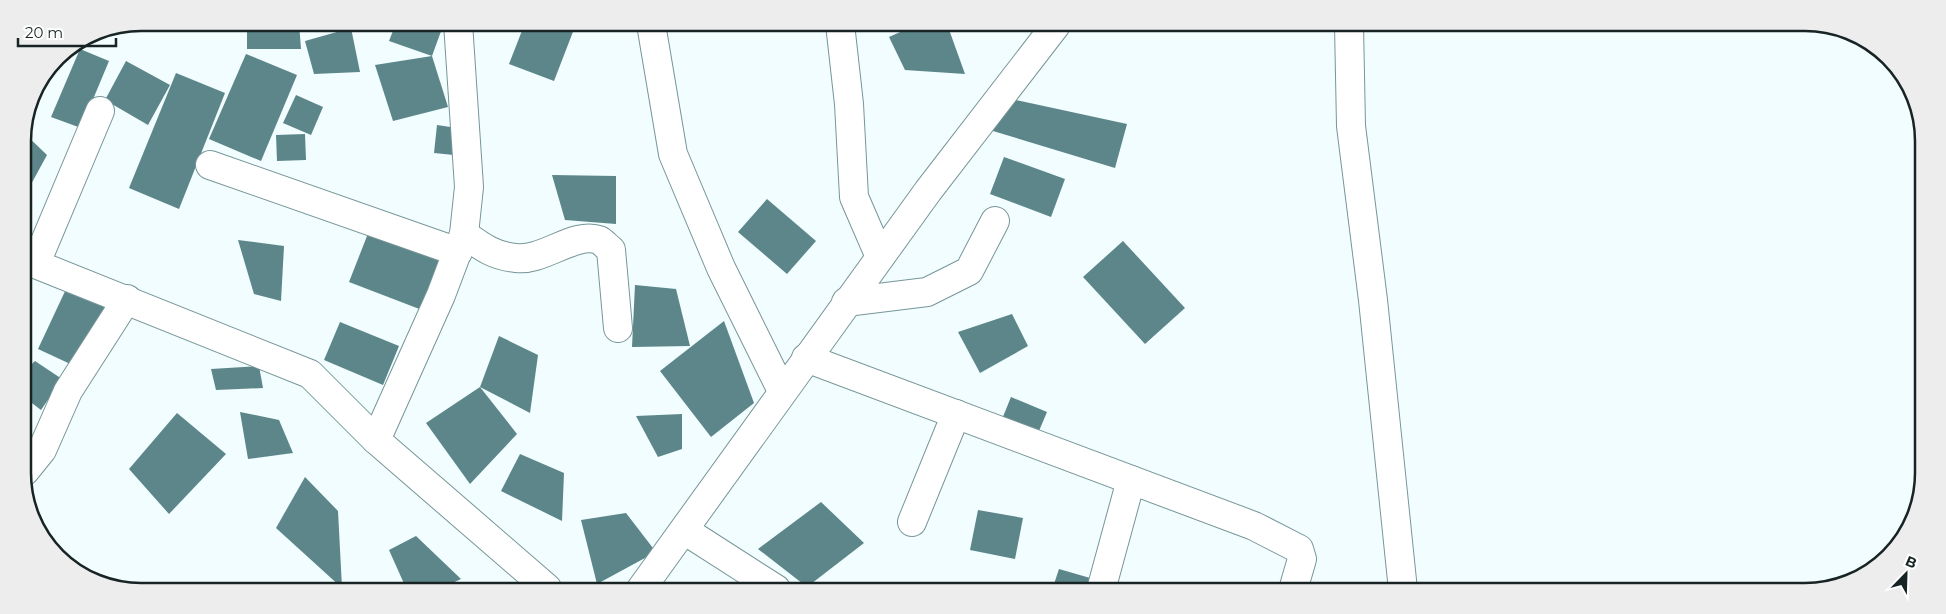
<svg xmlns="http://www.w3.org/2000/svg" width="1946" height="614" font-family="Montserrat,sans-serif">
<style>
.building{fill:#5c8689}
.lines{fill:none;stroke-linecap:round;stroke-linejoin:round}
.minor-casing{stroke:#779698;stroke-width:30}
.minor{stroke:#fff;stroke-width:28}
.rim{fill:none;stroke:#182424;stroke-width:2.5}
</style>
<rect width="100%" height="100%" fill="#f1fdfe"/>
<g class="building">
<polygon points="247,23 299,23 301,49 247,49"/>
<polygon points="396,23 444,23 432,56 389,41"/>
<polygon points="525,23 576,24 554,81 509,64"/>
<polygon points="918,24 947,24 965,74 905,70 889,37"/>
<polygon points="351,28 360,72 314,74 305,41"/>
<polygon points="80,49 109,61 81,128 51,117"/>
<polygon points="246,54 297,75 261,161 209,139"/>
<polygon points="432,56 448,107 393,121 375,65"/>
<polygon points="126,61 170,85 148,125 105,100"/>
<polygon points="176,73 225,93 179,209 129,188"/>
<polygon points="296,95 323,107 311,135 283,123"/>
<polygon points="1011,99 1127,124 1115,168 983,128"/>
<polygon points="437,125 457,128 454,155 434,153"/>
<polygon points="23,132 47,155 23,199"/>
<polygon points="305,134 306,160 277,161 276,135"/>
<polygon points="1004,157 1065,179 1051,217 990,194"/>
<polygon points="552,175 616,176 616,224 565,220"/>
<polygon points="767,199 816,241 787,274 738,232"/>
<polygon points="369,231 442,259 422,310 349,282"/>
<polygon points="238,240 284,246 281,301 254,294"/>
<polygon points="1123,241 1185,308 1145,344 1083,277"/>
<polygon points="635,285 676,289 690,346 632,347"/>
<polygon points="67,287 107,305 79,368 38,349"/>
<polygon points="1012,314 1028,346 980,373 958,332"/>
<polygon points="724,321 754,403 711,437 660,371"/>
<polygon points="340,322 399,346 383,385 324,360"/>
<polygon points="499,336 538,355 530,413 480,387"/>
<polygon points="35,361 62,379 41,410 24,397 24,371"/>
<polygon points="259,366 263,388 216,390 211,369"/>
<polygon points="480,387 517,434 470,484 426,423"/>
<polygon points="1011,397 1047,412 1036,438 1000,424"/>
<polygon points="240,412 279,420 293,453 248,459"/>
<polygon points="177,413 226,454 169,514 129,469"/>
<polygon points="682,414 682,449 658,457 636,416"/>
<polygon points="520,454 564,473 562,521 501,491"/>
<polygon points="305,477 338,511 342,588 276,528"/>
<polygon points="821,502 864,543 807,587 758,549"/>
<polygon points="978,510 1023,518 1015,559 970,550"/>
<polygon points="626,513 656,552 597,584 581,520"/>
<polygon points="416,536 461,579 442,588 406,588 389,550"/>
<polygon points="1059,569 1097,580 1094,590 1052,590"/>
</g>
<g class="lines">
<defs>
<g id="minor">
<polyline points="651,24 673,154 721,268 782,391"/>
<polyline points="840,24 849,104 854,197 880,257"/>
<polyline points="1349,25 1351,126 1373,300 1403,590"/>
<polyline points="210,165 458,252"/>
<path d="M464,234C482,247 494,256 516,258C542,262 575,231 599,240C603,242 607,247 611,250L618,328"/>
<polyline points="23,259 310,374 376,440 547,588"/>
<polyline points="36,263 100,111"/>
<polyline points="846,302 927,292 969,271 995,221"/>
<polyline points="806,358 1254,526 1299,549 1302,559 1293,590"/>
<polyline points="376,440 441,295 464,234 469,187 458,23"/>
<polyline points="25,471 42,450 68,391 127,299"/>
<polyline points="912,522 956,414"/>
<polyline points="684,530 776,589"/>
<polyline points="641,589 928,191 1056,25"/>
<polyline points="1101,590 1131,480"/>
</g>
</defs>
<use href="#minor" class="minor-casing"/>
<use href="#minor" class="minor"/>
</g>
<path d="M0 0H1946V614H0ZM141 31H1805A110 110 0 0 1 1915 141V473A110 110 0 0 1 1805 583H141A110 110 0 0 1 31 473V141A110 110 0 0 1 141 31Z" fill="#ededed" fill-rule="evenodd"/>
<path class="rim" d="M141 31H1805A110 110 0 0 1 1915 141V473A110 110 0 0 1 1805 583H141A110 110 0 0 1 31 473V141A110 110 0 0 1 141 31Z"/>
<g transform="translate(1906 574) rotate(23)" stroke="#ffffff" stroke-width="4" paint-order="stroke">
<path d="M0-4L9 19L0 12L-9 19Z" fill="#182424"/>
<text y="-8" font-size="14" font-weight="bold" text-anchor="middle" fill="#182424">B</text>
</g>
<path d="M18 38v8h98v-8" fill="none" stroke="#182424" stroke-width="2.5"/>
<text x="25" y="38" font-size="15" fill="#182424" stroke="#ffffff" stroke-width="4" paint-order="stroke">20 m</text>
</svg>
